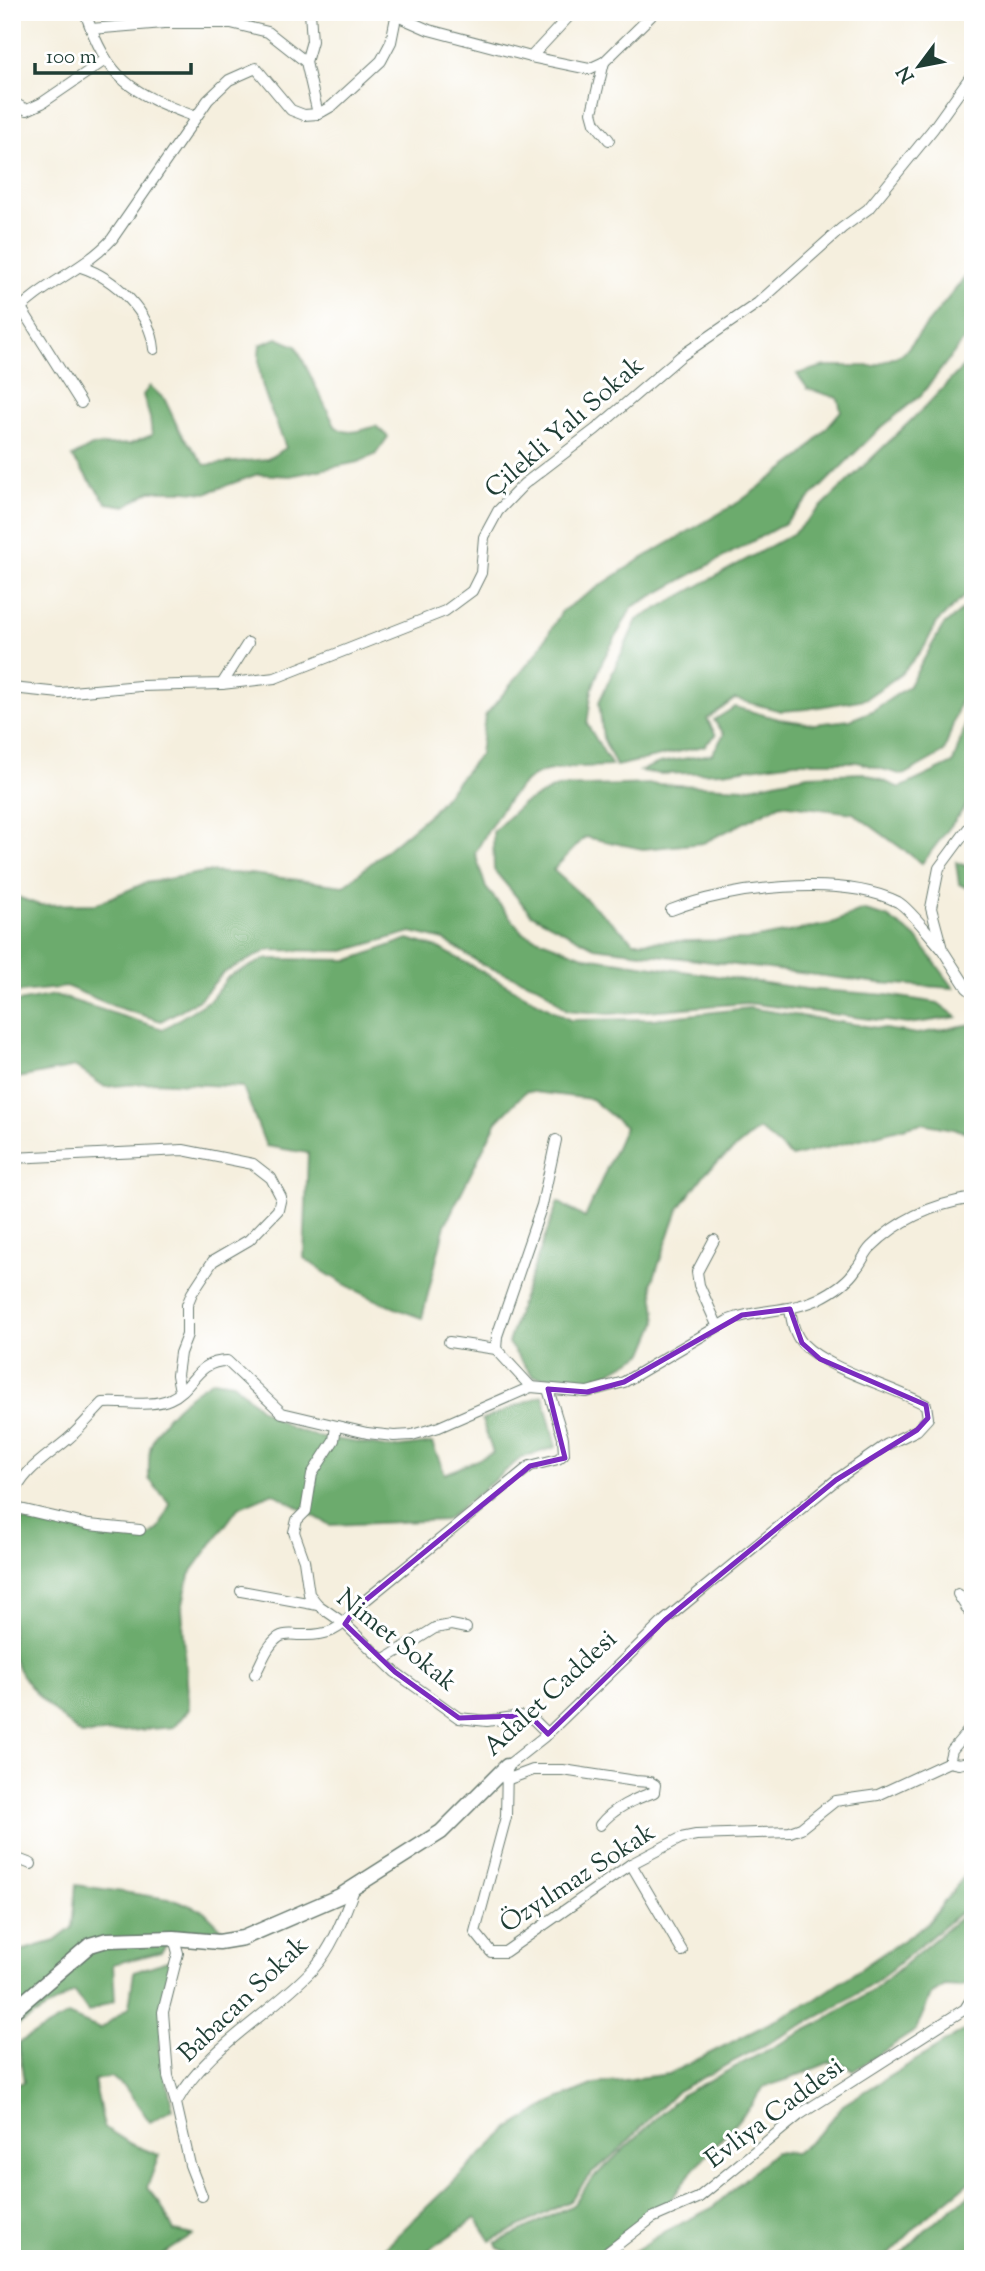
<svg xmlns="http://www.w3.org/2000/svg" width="985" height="2271" font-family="'Sorts Mill Goudy',serif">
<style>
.forest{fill:#6cab6d;stroke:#467450;stroke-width:2}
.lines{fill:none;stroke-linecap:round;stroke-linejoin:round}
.street-casing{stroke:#6a7b70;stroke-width:12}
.secondary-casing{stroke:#6a7b70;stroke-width:17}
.street{stroke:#fff;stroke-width:10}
.secondary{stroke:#fff;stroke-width:14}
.marked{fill:none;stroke:#7b2cbf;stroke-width:5;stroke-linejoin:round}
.labels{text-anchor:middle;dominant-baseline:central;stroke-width:6;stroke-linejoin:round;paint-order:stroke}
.street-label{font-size:26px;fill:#1f3d34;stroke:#fff}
</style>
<rect width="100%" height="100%" fill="#fff"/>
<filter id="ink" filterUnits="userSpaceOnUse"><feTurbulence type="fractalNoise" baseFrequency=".0143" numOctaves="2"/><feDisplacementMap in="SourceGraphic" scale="14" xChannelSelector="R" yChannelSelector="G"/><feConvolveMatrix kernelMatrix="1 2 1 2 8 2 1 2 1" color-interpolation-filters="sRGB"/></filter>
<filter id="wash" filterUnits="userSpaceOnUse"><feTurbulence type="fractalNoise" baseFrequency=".00686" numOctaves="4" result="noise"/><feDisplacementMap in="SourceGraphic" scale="28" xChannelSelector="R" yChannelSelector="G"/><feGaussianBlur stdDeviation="1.57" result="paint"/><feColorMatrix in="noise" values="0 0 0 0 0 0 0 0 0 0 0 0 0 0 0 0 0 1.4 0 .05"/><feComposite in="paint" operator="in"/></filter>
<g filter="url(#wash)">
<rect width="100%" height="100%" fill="#f5efde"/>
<g class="forest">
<path d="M973,244V328L921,395L877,431L784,524L632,607L603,660L592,689L587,724L612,766C589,767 562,766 540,773C513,783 489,829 475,853L486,888L523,933L586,957L806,989L887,995L938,1003L957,1017L908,1024L747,1003L609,1014L567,1010L541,987L483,965L444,940L411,932L344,951L268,950L223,973L199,1000L161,1021L116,1007L68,987L12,993V895L39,905L96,904L145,883L206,872L251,874L344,886L432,812L480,754L485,716L537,653L562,611L636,562L739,502L803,455L841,411L838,398L808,389L797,374L825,366H875L904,353L967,275Z"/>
<path d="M277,338L296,346L335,426C347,437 362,430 376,426L388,437L375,455L358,462L290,476L258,474L206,493L186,491H150L126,506L107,503L72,457L92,446L130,444L152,435L150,418L143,395L150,386L165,400L180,432L205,465L267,459L286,448C274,413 254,383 260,345Z"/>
<polygon points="973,356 973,588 937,622 925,646 901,674 865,699 807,709 781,711 735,699 707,719 716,735 704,746 616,766 603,738 599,702 637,620 794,533 926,406"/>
<polygon points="973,601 973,669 968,677 944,752 903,775 857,762 794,762 722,772 660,774 640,771 659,763 712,754 724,734 714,720 735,707 779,719 814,724 850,720 872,711 908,687 943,626"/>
<polygon points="973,701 973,797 922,863 853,813 781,804 703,843 643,849 585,837 553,870 634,942 747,940 830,924 862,910 887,917 916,937 954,988 879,983 594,947 531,914 494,870 493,832 522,804 557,787 654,784 746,788 808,775 864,773 900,788 953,763"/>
<polygon points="956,862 973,869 973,891 959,884"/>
<path d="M408,939L441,949L570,1020L654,1019L749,1008L917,1034L973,1024V1133L922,1123L792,1157L759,1129L707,1171L678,1210L652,1283L657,1322L644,1353L594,1381L533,1376L508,1343L522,1300L558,1202L585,1218L625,1127L591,1099L526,1091L497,1121L445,1225L422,1318C381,1304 339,1284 304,1258L308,1153L266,1146L243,1087L155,1082L105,1087L76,1067L12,1079V1003L55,995L163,1029L211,999L228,977L265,959L350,960Z"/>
<path d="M213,1380L233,1383L262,1410L291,1428L316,1436L392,1448L432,1443L445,1474L493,1453L482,1420L543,1395L556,1447L521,1458L446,1520L330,1525L273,1493L238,1508L189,1575L182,1608L189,1709L174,1727L81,1735C55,1712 25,1689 12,1656V1579L18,1520L146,1539L159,1529L170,1504L149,1479C149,1468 148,1455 151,1445C160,1417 189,1394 213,1380Z"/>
<polygon points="973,1865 973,1902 876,1982 833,2009 677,2091 619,2150 589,2176 570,2201 491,2241 476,2218 415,2259 373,2259 508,2129 556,2100 595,2084 669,2074 813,2001 928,1923"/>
<path d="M76,1885L176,1900L204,1911L225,1932C193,1931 181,1922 161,1952L113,1964L115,2000L88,2012L74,1992L12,2029V1956L17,1952L55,1941L72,1928Z"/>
<polygon points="973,1907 973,1980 961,1987 945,1986 931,1995 916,2030 853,2071 844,2064 830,2062 789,2079 764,2087 750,2107 689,2175 668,2204 588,2259 522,2259 498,2248 496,2243 573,2205 591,2180 681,2095 816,2025 875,1989"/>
<polygon points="176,1958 159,2047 173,2109 150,2122 125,2087 111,2077 94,2080 104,2127 131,2144 159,2155 147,2188 161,2205 174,2231 193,2235 156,2259 21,2259 12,2251 12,2086 24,2082 18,2043 68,2015 100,2029 129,2007 134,1972"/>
<polygon points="973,2025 973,2179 925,2218 884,2259 622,2259 666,2231 712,2208 775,2152 795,2153 823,2130 843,2105"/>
<polygon points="973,2192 973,2259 896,2259 924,2231"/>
</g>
</g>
<g filter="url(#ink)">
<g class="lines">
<defs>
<g id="street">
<path d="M85,12C108,80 131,93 196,117"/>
<polyline points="310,12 312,41 306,62 318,114"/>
<polyline points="397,16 429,30 531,57 573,12"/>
<polyline points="231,23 268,32 306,62"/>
<polyline points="91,29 164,23 231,23 232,12"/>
<polyline points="531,57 589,69 604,62 651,16"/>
<polyline points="604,62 592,112 595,123 609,140"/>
<polyline points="12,102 27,110 42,103 105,60"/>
<path d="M81,267C115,278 151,313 154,349"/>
<polyline points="21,308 81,403"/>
<path d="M12,317C42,283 82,272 112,239L208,100L229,80L256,68L291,110L304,115L318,114L332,106L381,61L391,42L397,12"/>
<polyline points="222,684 248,643"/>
<polyline points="12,688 60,693 140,686 222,684 275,678 445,611 472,591 481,573 484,537 498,511 524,484 596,429 681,356 758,303 842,228 868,209 933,129 973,73"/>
<polyline points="973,822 939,868 931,908 942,949 967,988 973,993"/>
<path d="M671,910C728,887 841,874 898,902C909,908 932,938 942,949"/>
<polyline points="12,1158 183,1150 253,1164 271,1178 281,1197 278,1210 249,1240 213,1261 192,1293 187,1305 187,1335 180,1353 177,1375 180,1391"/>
<polyline points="714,1240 697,1272 699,1285 717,1325"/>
<path d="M790,1309C792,1322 794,1334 803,1344C828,1370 892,1386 926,1405L928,1418L917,1430L886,1445L836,1480L665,1620L545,1736L507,1766L506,1817L475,1932L491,1952H505L631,1864L681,1838L696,1835L790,1832L801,1828L835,1801L878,1795L949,1762"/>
<polyline points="449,1342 496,1349"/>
<polyline points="531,1387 496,1349 497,1336 542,1205 556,1140"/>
<polyline points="336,1426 334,1440 312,1474 306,1511 297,1520 294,1532 304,1560 309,1594 318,1605 345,1624 395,1672 459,1718 487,1721 520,1716 533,1719 548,1734"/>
<path d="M12,1499C22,1470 46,1458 68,1439C81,1428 91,1415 103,1403C125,1401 149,1408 170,1399C194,1389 195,1361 227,1361L282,1413L367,1433L394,1436L412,1435L439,1427L531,1387L587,1392L624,1382L729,1320C758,1309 790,1312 818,1299C832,1292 848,1282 856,1269C862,1262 865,1253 871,1247C899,1219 935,1204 973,1198"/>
<polyline points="12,1507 89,1525 140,1530"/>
<polyline points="241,1591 318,1605"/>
<polyline points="958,1594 973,1618"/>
<polyline points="385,1659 435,1628 451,1625 466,1628"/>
<path d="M255,1674C262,1662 267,1645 279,1637C286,1633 293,1635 300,1635C327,1636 341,1631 356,1608L530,1466L558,1459L564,1454L563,1438L548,1389"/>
<polyline points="949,1762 952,1750 973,1725"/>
<polyline points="949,1762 959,1764 973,1761"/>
<path d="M506,1780L533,1770H563L635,1781L650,1782L655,1785L654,1792C635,1799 613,1808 600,1825"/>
<polyline points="12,1849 18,1859 31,1864"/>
<polyline points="631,1864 682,1951"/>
<polyline points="174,1938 178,1953 163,2012 168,2076 176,2103"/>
<path d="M202,2196L190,2165L176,2103C207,2046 271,2015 314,1968C334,1946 344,1915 355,1887"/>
<polyline points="599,2259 652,2218 698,2198 799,2115 965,2009 973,1996"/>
</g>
<polyline id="secondary" points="12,2012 90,1945 107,1940 174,1938 219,1942 243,1938 340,1896 441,1832 507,1766"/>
</defs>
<use href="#street" class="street-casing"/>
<use href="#secondary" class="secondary-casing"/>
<use href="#street" class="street"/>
<use href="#secondary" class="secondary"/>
</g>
</g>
<path class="marked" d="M790,1309L802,1343L820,1359L926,1405L928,1418L917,1430L836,1480L665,1620L548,1734L533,1719L520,1716L459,1718L395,1672L345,1624L356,1608L530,1466L565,1458L548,1389L587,1392L624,1382L742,1315Z"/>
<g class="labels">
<g class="street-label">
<text transform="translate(565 428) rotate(-41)">Çilekli Yalı Sokak</text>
<text transform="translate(396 1641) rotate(39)">Nimet Sokak</text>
<text transform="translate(551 1694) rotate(-43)">Adalet Caddesi</text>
<text transform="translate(578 1879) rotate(-33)">Özyılmaz Sokak</text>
<text transform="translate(244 2000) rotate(-44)">Babacan Sokak</text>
<text transform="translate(775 2114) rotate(-37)">Evliya Caddesi</text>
</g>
</g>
<rect width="985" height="2271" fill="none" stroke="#fff" stroke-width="42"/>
<g transform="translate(919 66) rotate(238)" stroke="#ffffff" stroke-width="5" paint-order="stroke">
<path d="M0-5L12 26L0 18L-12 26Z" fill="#1f3d34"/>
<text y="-10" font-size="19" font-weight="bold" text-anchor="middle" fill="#1f3d34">N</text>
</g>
<path d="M35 63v10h156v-10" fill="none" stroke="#1f3d34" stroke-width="3.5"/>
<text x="46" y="63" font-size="21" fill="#1f3d34" stroke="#ffffff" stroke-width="5" paint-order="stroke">100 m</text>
</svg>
